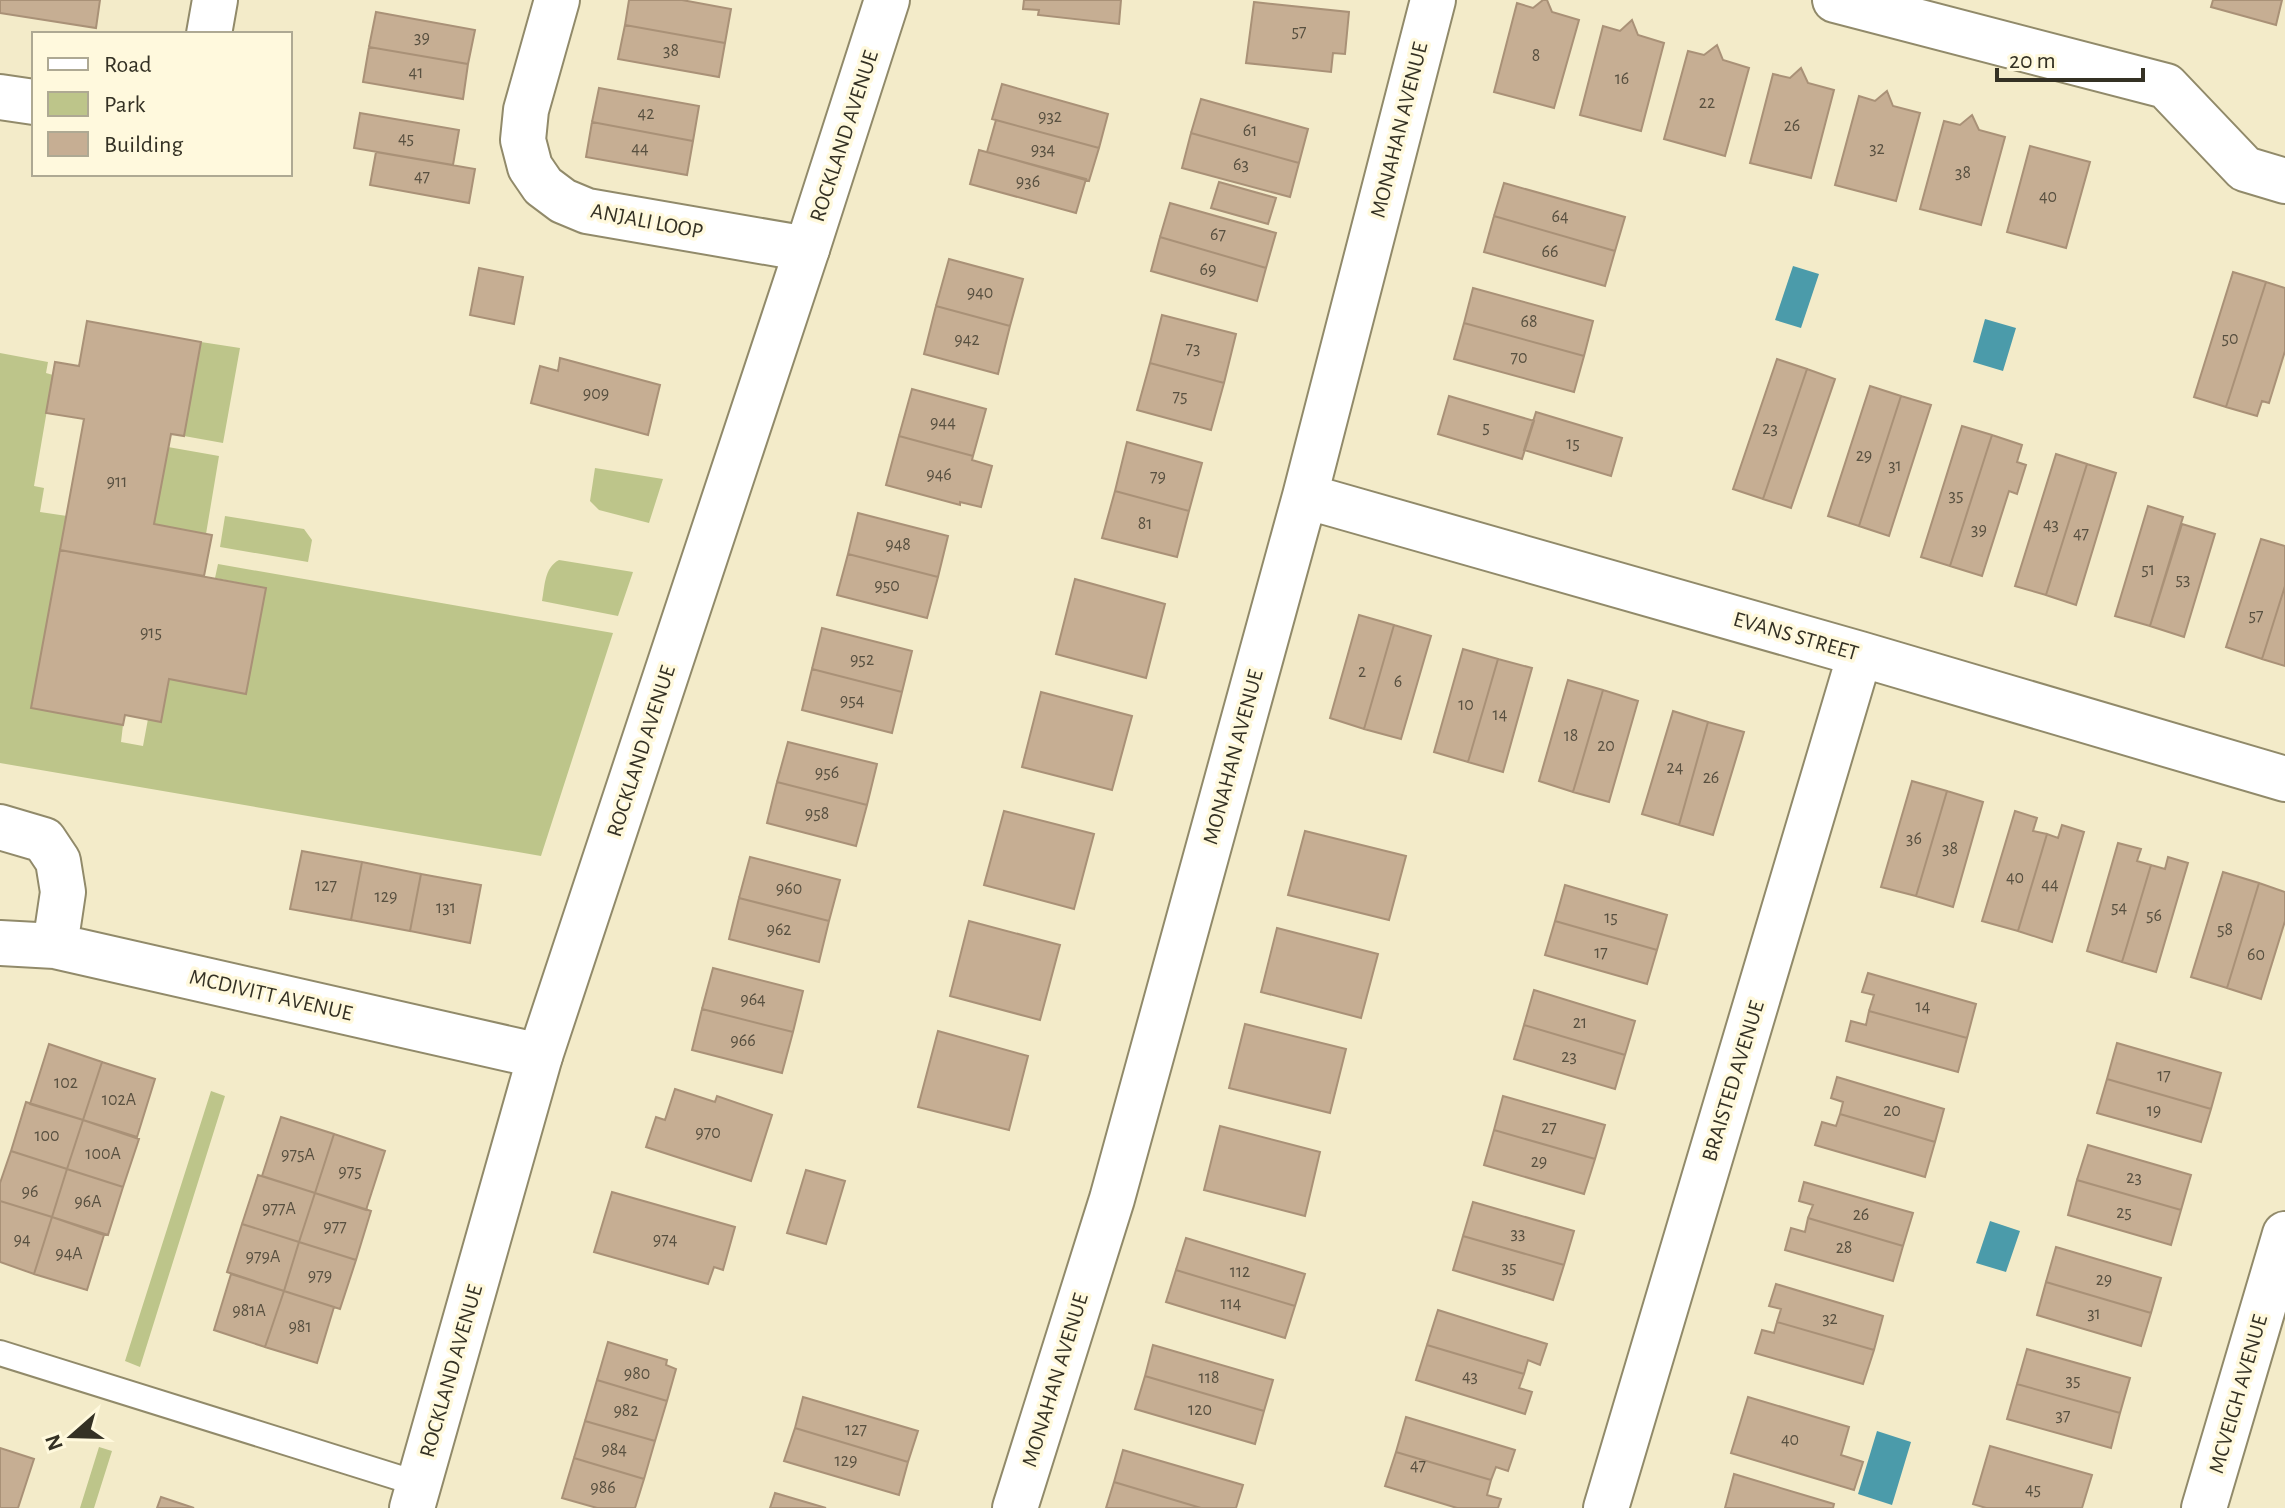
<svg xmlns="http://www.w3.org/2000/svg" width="2285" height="1508" viewBox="0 0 2285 1508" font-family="'Alegreya Sans',sans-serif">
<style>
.green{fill:#bdc58a}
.water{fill:#4b9baa}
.building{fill:#c6ae93;stroke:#a99177;stroke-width:2}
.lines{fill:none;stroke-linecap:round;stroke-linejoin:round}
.service-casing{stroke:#918a6a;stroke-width:28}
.minor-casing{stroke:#918a6a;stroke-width:48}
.tertiary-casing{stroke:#918a6a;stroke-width:48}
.service{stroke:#fff;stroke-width:24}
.minor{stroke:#fff;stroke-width:44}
.tertiary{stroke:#fff;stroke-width:44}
.labels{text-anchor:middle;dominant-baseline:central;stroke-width:7;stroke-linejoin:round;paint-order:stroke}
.number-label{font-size:18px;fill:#585040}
.street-label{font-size:22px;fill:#343124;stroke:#fff9dd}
</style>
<rect width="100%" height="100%" fill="#f3ebc9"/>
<path class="green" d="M201,342l39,6 -17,95 -39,-7z
M0,353l48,9 -2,11 7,2 -19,111 10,2 -4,24 27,4 -36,192 92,17 -2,17 22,4 5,-27 13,2 8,-42 77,14 20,-105 -51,-10 3,-14 395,69 -72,223 -541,-93z
M168,447l51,9 -13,78 -52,-10z
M595,468l68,11 -14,44 -50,-13 -9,-9z
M225,516l79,13 8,11 -4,22 -88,-15z
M559,560l74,12 -15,44 -76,-15c3,-15 2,-33 17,-41z
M211,1091l14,5 -85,271 -15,-6z
M99,1447l13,4 -18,57h-14z"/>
<path class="water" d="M1793,266l26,8 -18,54 -26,-8z
M1985,319l31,9 -13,43 -30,-9z
M1990,1221l30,10 -14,41 -30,-9z
M1877,1431l34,11 -19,63 -34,-11z"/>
<path class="building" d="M0,0h100l-4,28 -96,-15z
M629,0h53l49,9 -6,34 -100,-18z
M1024,0h97l-2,24 -81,-9 1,-5 -16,-1z
M1543,0h4l5,12 27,8 -25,88 -60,-16 23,-89 16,5z
M2213,0h69l-6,25 -65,-18z
M1254,2l95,10 -4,42 -12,-1 -2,19 -85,-9z
M376,12l99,18 -7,34 -99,-17z
M1632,20l6,15 26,8 -23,88 -61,-16 23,-89 17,5z
M625,25l100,18 -6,34 -101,-18z
M1717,45l6,15 26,8 -24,88 -61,-17 24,-88 16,4z
M369,47l99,17 -5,35 -100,-17z
M1801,68l7,15 26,7 -23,88 -61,-15 23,-89 17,4z
M1002,84l106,30 -9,34 -107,-29z
M599,88l100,18 -6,35 -101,-19z
M1887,91l6,15 27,7 -24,88 -61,-16 24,-89 16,5z
M1201,99l107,30 -9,34 -108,-30z
M360,113l99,17 -6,35 -99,-17z
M1972,115l7,15 26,7 -24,88 -61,-16 24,-88 16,4z
M996,120l103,28 -10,33 -102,-29z
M592,122l101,19 -6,34 -101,-18z
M1191,133l108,30 -9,34 -108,-29z
M2030,146l60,16 -24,86 -59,-16z
M979,150l107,29 -10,34 -106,-29z
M376,152l99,17 -6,34 -99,-18z
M1219,182l57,16 -8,26 -57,-16z
M1504,183l121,34 -10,34 -121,-35z
M1170,203l106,30 -10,35 -106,-31z
M1494,216l121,35 -10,35 -121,-34z
M1160,237l106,31 -9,33 -106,-30z
M949,259l74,20 -13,47 -74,-20z
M479,268l44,9 -9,47 -44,-9z
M2233,272l33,10 -40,125 -32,-10z
M2266,282l19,6v63l-16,52 -7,-2 -5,15 -31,-9z
M1473,288l120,33 -9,35 -120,-33z
M936,306l74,20 -12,48 -74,-20z
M1162,315l74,19 -12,49 -74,-20z
M87,321l114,21 -17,94 -13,-2 -17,90 58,11 -8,41 -144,-26 24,-131 -38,-6 9,-51 24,4z
M1464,323l120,33 -10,36 -120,-33z
M560,358l100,27 -12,50 -117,-32 9,-37 18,5z
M1777,359l30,10 -44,130 -30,-10z
M1150,363l74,20 -13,47 -74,-20z
M1807,369l28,10 -44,129 -28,-9z
M1870,386l31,10 -42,130 -31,-10z
M912,389l74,20 -13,47 -74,-20z
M1449,396l85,25 -12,38 -84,-25z
M1901,396l30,9 -42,131 -30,-10z
M1536,412l86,26 -11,38 -87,-26z
M1962,426l30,9 -42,131 -29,-9z
M1992,435l30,10 -5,17 9,3 -9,29 -8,-3 -27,85 -32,-10z
M899,436l74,20 -1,4 20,6 -11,41 -21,-5v3l-74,-20z
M1127,442l75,21 -13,48 -74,-20z
M2056,454l31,10 -41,131 -31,-9z
M2087,464l29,9 -40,132 -30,-10z
M1115,491l74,20 -12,46 -75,-19z
M2148,506l35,11 -33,109 -35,-10z
M858,513l90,23 -10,41 -90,-23z
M2182,524l33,10 -31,103 -34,-11z
M2261,539l24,7v40l-23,73 -36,-12z
M60,550l206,38 -20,106 -77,-15 -8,43 -36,-7 -2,10 -92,-17z
M848,554l90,23 -11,41 -90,-23z
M1075,579l90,25 -19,74 -90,-24z
M2285,586v80l-23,-7z
M1359,615l35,10 -30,104 -34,-11z
M1394,625l37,11 -30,103 -37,-10z
M822,628l90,23 -10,41 -90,-23z
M1463,649l35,10 -30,103 -34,-10z
M1498,659l34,9 -29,104 -35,-10z
M812,669l90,23 -10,41 -90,-23z
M1568,680l35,10 -30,102 -34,-11z
M1603,690l35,11 -29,101 -36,-10z
M1041,692l91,24 -20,74 -90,-23z
M1673,711l35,11 -29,103 -37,-11z
M1708,722l36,10 -31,103 -34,-10z
M788,742l89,22 -10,41 -90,-23z
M1912,781l35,10 -31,105 -35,-9z
M777,782l90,23 -11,41 -89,-23z
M1947,791l36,11 -30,105 -37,-11z
M1004,811l90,23 -20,75 -90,-24z
M2015,811l22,7 -4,13 14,3 -29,97 -36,-10z
M2062,825l22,7 -32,110 -34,-11 29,-97 11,4z
M1305,831l101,25 -17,64 -101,-25z
M2118,843l23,6 -4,12 14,4 -29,97 -35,-11z
M302,851l60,11 -11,58 -61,-11z
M750,857l90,23 -11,41 -90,-23z
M2168,857l20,6 -32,109 -34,-10 29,-97 14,4z
M362,862l59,12 -11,57 -59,-11z
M2223,872l36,11 -32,105 -36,-11z
M421,874l60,11 -11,58 -60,-12z
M2259,883l26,9v29l-24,78 -34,-11z
M1565,885l102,30 -10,35 -102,-29z
M739,898l90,23 -10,41 -90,-23z
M969,921l91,24 -20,75 -90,-24z
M1555,921l102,29 -10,34 -102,-29z
M1277,928l101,26 -17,64 -100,-26z
M713,968l90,23 -10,41 -91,-23z
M1868,973l108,31 -9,34 -98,-27 5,-16 -12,-3z
M1534,990l101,31 -10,34 -101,-30z
M702,1009l91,23 -11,41 -90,-23z
M1869,1011l98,27 -9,34 -112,-31 5,-20 15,4z
M1245,1024l101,25 -16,64 -101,-25z
M1524,1025l101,30 -10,34 -101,-30z
M938,1031l90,25 -19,74 -91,-23z
M2117,1043l104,30 -10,36 -104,-30z
M49,1044l53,18 -19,58 -53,-16z
M102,1062l53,17 -18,58 -54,-17z
M1837,1077l107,32 -9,33 -95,-28 3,-12 -12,-4z
M2107,1079l104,30 -10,33 -104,-29z
M675,1089l40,13 2,-6 55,19 -21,66 -105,-34 10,-30 9,3z
M1503,1096l102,29 -10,34 -101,-29z
M26,1102l57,18 -16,49 -56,-18z
M1840,1114l95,28 -10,35 -110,-32 7,-23 14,4z
M281,1117l53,17 -19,59 -53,-17z
M83,1120l56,19 -16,48 -56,-18z
M1220,1126l100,26 -15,64 -101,-26z
M1494,1130l101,29 -11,35 -100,-29z
M334,1134l51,17 -19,59 -51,-17z
M2088,1145l103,30 -10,35 -104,-30z
M11,1151l56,18 -15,48 -52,-16v-18z
M67,1169l56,18 -15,48 -56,-18z
M806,1170l39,11 -19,63 -39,-11z
M258,1175l57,18 -16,49 -57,-18z
M2077,1180l104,30 -10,35 -103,-30z
M1804,1182l109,31 -10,33 -95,-28 5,-13 -14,-4z
M612,1192l123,35 -12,43 -9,-3 -6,17 -114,-32z
M315,1193l56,18 -15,49 -57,-18z
M0,1201l52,16 -18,57 -34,-12z
M1473,1202l101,29 -10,34 -101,-29z
M52,1217l52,18 -17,55 -53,-16z
M1808,1218l95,28 -10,35 -108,-31 6,-22 14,4z
M242,1224l57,18 -15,49 -57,-19z
M1463,1236l101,29 -11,35 -100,-30z
M1186,1238l119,36 -10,32 -119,-36z
M299,1242l57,18 -16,49 -56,-18z
M2056,1247l105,31 -10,35 -105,-31z
M1176,1270l119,36 -10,32 -119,-36z
M231,1274l53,17 -19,56 -51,-17z
M2046,1282l105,31 -10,33 -104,-31z
M1776,1284l107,32 -9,34 -97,-28 4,-13 -12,-3z
M284,1291l50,16 -17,56 -52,-16z
M1438,1310l109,34 -7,21 -12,-5 -4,14 -97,-29z
M1777,1322l97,28 -11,34 -108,-31 7,-23 12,3z
M608,1342l59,18 -1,5 10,4 -9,32 -70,-21z
M1153,1345l120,35 -9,31 -119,-35z
M1427,1345l97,29 -5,14 13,4 -7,22 -109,-34z
M2027,1349l103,29 -10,35 -103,-29z
M1145,1376l119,35 -9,33 -120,-35z
M597,1380l70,21 -12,40 -70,-20z
M2017,1384l103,29 -9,35 -104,-29z
M803,1397l115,34 -10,31 -113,-34z
M1748,1397l101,30 -8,28 22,7 -9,28 -123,-37z
M1406,1417l109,33 -7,21 -12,-4 -5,13 -95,-28z
M585,1421l70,20 -11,38 -70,-21z
M795,1428l113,34 -9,33 -115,-34z
M1990,1446l102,29 -10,33h-96l-13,-4z
M0,1448l34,11 -16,49h-18z
M1123,1450l120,35 -7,23h-35l-87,-26z
M1396,1452l95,28 -4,15 14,4 -3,9h-41l-72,-22z
M574,1458l70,21 -9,29h-38l-35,-10z
M1734,1474l100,30 -1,4h-108z
M1114,1482l87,26h-95z
M775,1493l51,15h-56z
M161,1497l33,11h-37z"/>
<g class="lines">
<defs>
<path id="service" d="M0,1353l419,131"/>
<path id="minor" d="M557,0l-31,110 -3,30 7,27 13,19 20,15 24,10 220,38
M1835,0l331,86 79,83 40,12
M209,34l6,-34
M0,97l34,5
M1305,496l555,158 425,125
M0,827l44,13 14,21 5,31 -8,54
M0,943l55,3 485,110
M1015,1508l97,-309 193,-703 128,-496
M1606,1508l254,-854
M2204,1508l81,-274"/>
<path id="tertiary" d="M412,1508l128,-452 267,-807 80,-249"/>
</defs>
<use href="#service" class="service-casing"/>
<use href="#minor" class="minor-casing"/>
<use href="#tertiary" class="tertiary-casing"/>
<use href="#service" class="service"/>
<use href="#minor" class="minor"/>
<use href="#tertiary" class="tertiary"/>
</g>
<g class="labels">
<g class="number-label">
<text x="1299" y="32">57</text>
<text x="422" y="38">39</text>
<text x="671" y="51">38</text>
<text x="1536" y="56">8</text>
<text x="416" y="73">41</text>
<text x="1622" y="79">16</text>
<text x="1707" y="103">22</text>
<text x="646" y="114">42</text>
<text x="1050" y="117">932</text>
<text x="1792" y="126">26</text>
<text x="1250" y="131">61</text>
<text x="406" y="139">45</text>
<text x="640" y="149">44</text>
<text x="1877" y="149">32</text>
<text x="1043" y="150">934</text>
<text x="1241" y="165">63</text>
<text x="1963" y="173">38</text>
<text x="422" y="177">47</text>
<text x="1028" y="182">936</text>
<text x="2048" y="197">40</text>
<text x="1560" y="217">64</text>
<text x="1218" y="235">67</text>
<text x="1550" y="252">66</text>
<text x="1208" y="270">69</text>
<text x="980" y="293">940</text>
<text x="1529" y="322">68</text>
<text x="2230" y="339">50</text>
<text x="967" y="340">942</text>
<text x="1193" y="349">73</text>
<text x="1519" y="358">70</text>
<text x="596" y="394">909</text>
<text x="1180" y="397">75</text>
<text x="943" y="423">944</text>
<text x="1486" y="428">5</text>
<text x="1770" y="429">23</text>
<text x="1573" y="444">15</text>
<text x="1864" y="456">29</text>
<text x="1895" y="466">31</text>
<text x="939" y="475">946</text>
<text x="1158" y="477">79</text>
<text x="117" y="482">911</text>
<text x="1956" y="496">35</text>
<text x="1145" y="524">81</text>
<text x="2051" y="525">43</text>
<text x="1979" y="530">39</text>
<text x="2081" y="534">47</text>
<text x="898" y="545">948</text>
<text x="2148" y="570">51</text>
<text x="2183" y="580">53</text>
<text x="887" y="586">950</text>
<text x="2256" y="616">57</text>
<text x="151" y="633">915</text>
<text x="862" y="660">952</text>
<text x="1362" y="672">2</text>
<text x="1398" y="682">6</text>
<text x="852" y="701">954</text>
<text x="1466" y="705">10</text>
<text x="1500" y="715">14</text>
<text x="1571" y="736">18</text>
<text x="1606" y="746">20</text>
<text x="1675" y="768">24</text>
<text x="827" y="773">956</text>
<text x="1711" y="778">26</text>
<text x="817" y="814">958</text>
<text x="1914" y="839">36</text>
<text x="1950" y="849">38</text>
<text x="2015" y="878">40</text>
<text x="2050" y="885">44</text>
<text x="326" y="886">127</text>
<text x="789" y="889">960</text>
<text x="386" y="897">129</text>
<text x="446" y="908">131</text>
<text x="2119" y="908">54</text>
<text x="2154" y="916">56</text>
<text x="1611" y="918">15</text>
<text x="779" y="930">962</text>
<text x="2225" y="930">58</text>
<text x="1601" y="953">17</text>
<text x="2256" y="955">60</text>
<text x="753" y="1000">964</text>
<text x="1923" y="1007">14</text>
<text x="1580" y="1023">21</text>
<text x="743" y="1041">966</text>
<text x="1569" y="1057">23</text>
<text x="2164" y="1076">17</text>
<text x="66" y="1083">102</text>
<text x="119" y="1100">102A</text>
<text x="1892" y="1111">20</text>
<text x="2154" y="1111">19</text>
<text x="1549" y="1128">27</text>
<text x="708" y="1133">970</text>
<text x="47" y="1136">100</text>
<text x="103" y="1154">100A</text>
<text x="298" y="1155">975A</text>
<text x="1539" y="1162">29</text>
<text x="350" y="1172">975</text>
<text x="2134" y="1178">23</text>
<text x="30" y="1192">96</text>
<text x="88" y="1202">96A</text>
<text x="279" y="1209">977A</text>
<text x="2124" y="1213">25</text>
<text x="1861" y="1215">26</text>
<text x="335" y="1227">977</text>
<text x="1518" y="1234">33</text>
<text x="22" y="1240">94</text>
<text x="665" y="1240">974</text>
<text x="1844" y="1248">28</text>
<text x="69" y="1254">94A</text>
<text x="263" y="1257">979A</text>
<text x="1509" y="1268">35</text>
<text x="1240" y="1272">112</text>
<text x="320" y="1276">979</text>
<text x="2104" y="1280">29</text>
<text x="1231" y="1304">114</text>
<text x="249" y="1311">981A</text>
<text x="2094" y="1314">31</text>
<text x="1830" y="1319">32</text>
<text x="300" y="1327">981</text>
<text x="637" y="1374">980</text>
<text x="1470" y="1377">43</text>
<text x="1209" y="1378">118</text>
<text x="2073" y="1381">35</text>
<text x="1200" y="1410">120</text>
<text x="626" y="1411">982</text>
<text x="2063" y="1416">37</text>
<text x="856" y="1430">127</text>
<text x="1790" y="1440">40</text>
<text x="614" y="1450">984</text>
<text x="846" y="1461">129</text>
<text x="1418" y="1466">47</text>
<text x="603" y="1488">986</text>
<text x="2033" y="1490">45</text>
</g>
<g class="street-label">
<text transform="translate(1399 130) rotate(-76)">MONAHAN AVENUE</text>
<text transform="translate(844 136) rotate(-72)">ROCKLAND AVENUE</text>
<text transform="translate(647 221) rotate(11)">ANJALI LOOP</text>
<text transform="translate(1796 636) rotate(16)">EVANS STREET</text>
<text transform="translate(641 751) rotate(-72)">ROCKLAND AVENUE</text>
<text transform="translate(1233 757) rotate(-75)">MONAHAN AVENUE</text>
<text transform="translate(271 995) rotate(13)">MCDIVITT AVENUE</text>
<text transform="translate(1733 1081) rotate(-73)">BRAISTED AVENUE</text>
<text transform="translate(451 1371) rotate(-74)">ROCKLAND AVENUE</text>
<text transform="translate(1055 1380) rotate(-73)">MONAHAN AVENUE</text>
<text transform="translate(2238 1394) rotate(-74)">MCVEIGH AVENUE</text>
</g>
</g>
<rect x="32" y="32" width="260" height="144" fill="#fff9dd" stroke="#aea993" stroke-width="2"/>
<rect x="48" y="58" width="40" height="12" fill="#ffffff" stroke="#aea993" stroke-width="2"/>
<text x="104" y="72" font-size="24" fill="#343124">Road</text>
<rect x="48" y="92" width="40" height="24" fill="#bdc58a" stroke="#aea993" stroke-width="2"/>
<text x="104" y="112" font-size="24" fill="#343124">Park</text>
<rect x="48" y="132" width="40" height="24" fill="#c6ae93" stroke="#aea993" stroke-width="2"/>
<text x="104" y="152" font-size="24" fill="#343124">Building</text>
<g transform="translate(72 1436) rotate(250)" stroke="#fff9dd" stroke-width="6" paint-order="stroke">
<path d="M0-6L14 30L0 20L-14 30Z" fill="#343124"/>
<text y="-12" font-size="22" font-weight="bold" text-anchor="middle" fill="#343124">N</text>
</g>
<path d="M1997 68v12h146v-12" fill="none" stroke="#343124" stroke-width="4"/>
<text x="2009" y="68" font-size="24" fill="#343124" stroke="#fff9dd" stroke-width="6" paint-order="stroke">20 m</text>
</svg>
